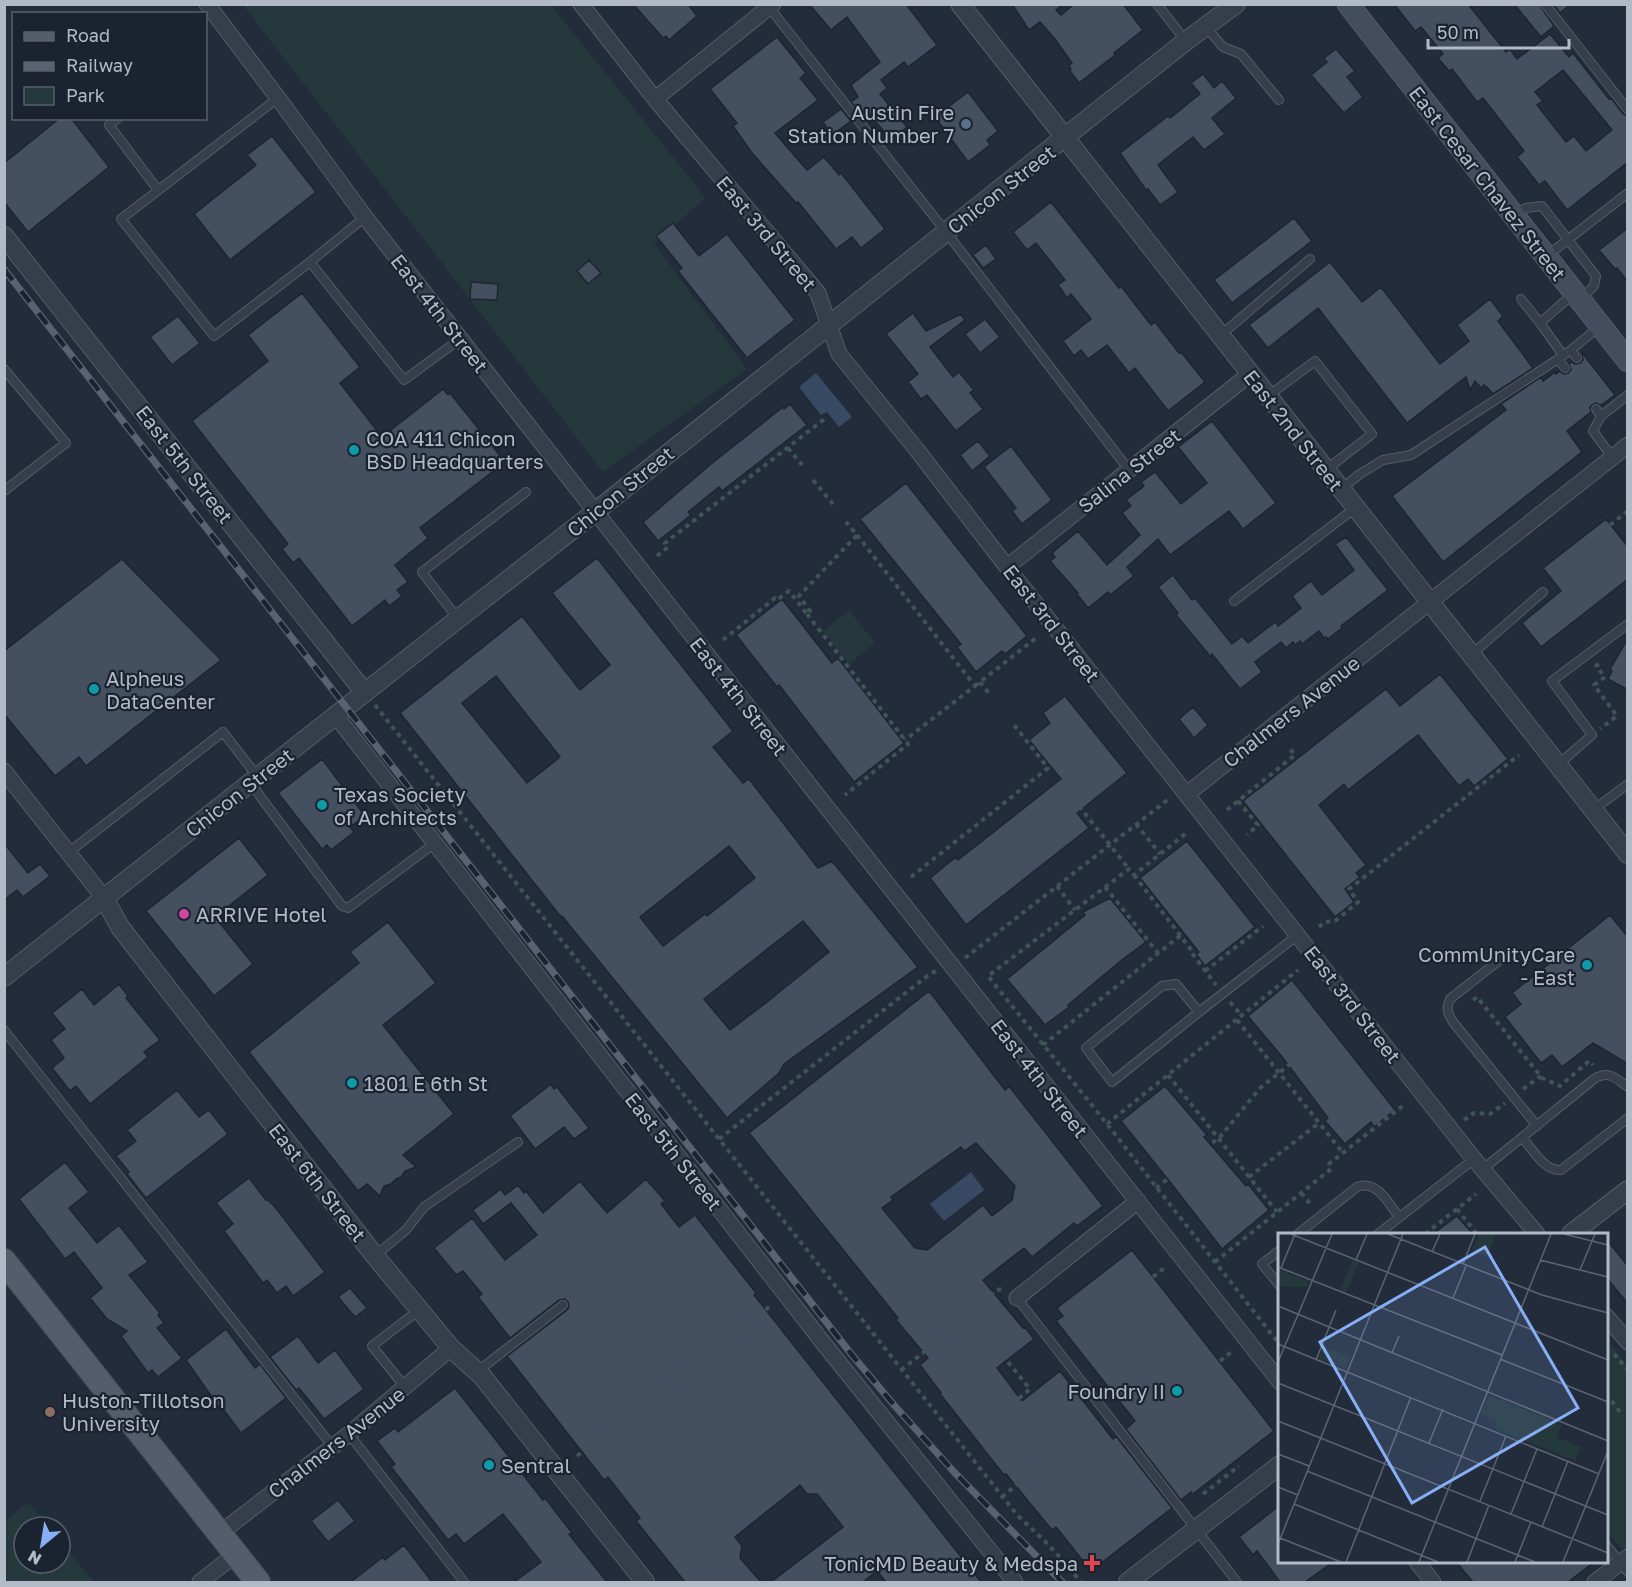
<svg xmlns="http://www.w3.org/2000/svg" width="1632" height="1587" viewBox="0 0 1632 1587" font-family="'Golos Text',sans-serif">
<style>
.green{fill:#25383c}
.water{fill:#384964}
.building{fill:#444f60;stroke:#1e2532;stroke-width:1.5;fill-rule:evenodd}
.lines{fill:none;stroke-linecap:round;stroke-linejoin:round}
.service-casing{stroke:#555c69;stroke-width:10}
.minor-casing{stroke:#555c69;stroke-width:17}
.tertiary-casing{stroke:#555c69;stroke-width:20}
.secondary-casing{stroke:#555c69;stroke-width:23}
.primary-casing{stroke:#404754;stroke-width:26}
.path{stroke:#3f5456;stroke-width:4;stroke-dasharray:4.5 4.5;stroke-linecap:butt}
.service{stroke:#363e4b;stroke-width:8}
.minor{stroke:#363e4b;stroke-width:15}
.tertiary{stroke:#363e4b;stroke-width:18}
.secondary{stroke:#444d5e;stroke-width:21}
.primary{stroke:#545d6b;stroke-width:24}
.rail-casing{stroke:#586272;stroke-width:7}
.rail{stroke:#1c2330;stroke-width:4.5;stroke-dasharray:14;stroke-linecap:butt}
.service-dot{fill:#5c6f8a;stroke:#1c2330;stroke-width:2}
.culture-dot{fill:#0f9aa8;stroke:#1c2330;stroke-width:2}
.hotel-dot{fill:#d1479c;stroke:#1c2330;stroke-width:2}
.education-dot{fill:#8d6e63;stroke:#1c2330;stroke-width:2}
.health-dot{fill:#e0444e;stroke:#1c2330;stroke-width:2}
.labels{text-anchor:middle;dominant-baseline:central;stroke-width:4.5;stroke-linejoin:round;paint-order:stroke}
.poi-label{font-size:20px;fill:#b2b9c7;stroke:#1c2330;text-anchor:start}
.street-label{font-size:20px;fill:#b2b9c7;stroke:#1c2330}
.inset-road{fill:none;stroke:#5c6473;stroke-width:1.5}
.view{fill:#87aff6;fill-opacity:0.15;stroke:#87aff6;stroke-width:3}
.inset-edge{fill:none;stroke:#b2b9c7;stroke-width:3}
</style>
<rect width="100%" height="100%" fill="#232c3b"/>
<path class="green" d="M243,5h308l155,193 -52,45 93,126 -144,103z
M849,610l26,33 -26,21 -26,-33z
M1606,1339l21,26 1,183 -3,1 -4,-1 -14,-17z
M28,1502l21,25h-25v36h36v-22l34,41h-89v-61z"/>
<path class="water" d="M816,373l36,44 -13,10 -12,-15 -6,3 -22,-28z
M971,1172l13,18 -40,31 -14,-17z"/>
<path class="building" d="M633,4h55l9,12 -28,24 -3,-4 -3,2z
M809,4h97l31,41 -29,22 -4,-5 -23,18 6,8 -7,6 27,33 -16,13 -25,-30 -5,4 -10,-12 7,-5 -7,-12 29,-23 -33,-45 -16,13z
M1012,4h51l-7,6 5,5 13,-11h49l20,26 -29,23 1,2 -36,28 -9,-12 1,-2 -2,-4 3,-2 -17,-24 -15,-17 -11,8z
M1394,4h74l38,48 4,-3 7,10 33,-25 19,23 4,-4 36,46 2,-1 12,16 5,2v46l-61,48 -22,-29 -6,4 -22,-28 7,-6 -41,-53 -6,4 -25,-33 -3,2 -11,-13 5,-4 -22,-27 -6,4zM1563,70l49,60 -26,21 -12,-15 -8,6 -29,-37 6,-4 -8,-9z
M1514,4h25l15,22 -13,11z
M1553,4h18l-11,9z
M777,37l29,36 -6,5 18,22 -43,33 32,37 17,-13 15,18 2,-2 44,56 -24,19 -9,-11 -16,12 -38,-47 -2,1 -44,-50 -19,-27 4,-3 -27,-34z
M1336,49l19,22 -8,6 16,20 -19,16 -33,-38 16,-13 -3,-4z
M1203,74l11,14 8,-7 14,17 -24,20 13,16 -21,16 -11,-13 -35,28 20,27 -18,13 -12,-16 -2,1 -26,-37 48,-37 2,2 30,-24 -9,-11z
M968,92l30,39 -11,9 3,5 -22,17 -33,-45z
M841,109l10,12 -19,14 -9,-13z
M60,118h11l38,49 -81,65 -24,-30v-39z
M272,136l44,56 -86,68 -36,-46 62,-49 -9,-10z
M1051,202l68,86 2,-2 30,39 4,-3 24,31 2,-1 24,30 -37,29 -33,-43 -6,5 -22,-28 -19,14 -7,-9 -7,6 -11,-15 28,-22 -20,-25 -4,4 -9,-13 7,-5 -29,-37 -9,7 -14,-18z
M1294,218l18,23 -80,62 -18,-23z
M673,223l26,33 28,-22 68,86 -48,38 -69,-87 4,-3 -26,-32z
M1628,228v54l-11,-14 -2,1 -16,-19z
M986,245l10,14 -13,9 -10,-13z
M589,260l12,13 -13,11 -11,-13z
M1330,262l32,40 19,-15 59,77 29,-23 -12,-16 33,-26 13,17 -5,5 35,47 -40,26 -6,-7 -1,1 -2,-3 -3,3 -6,-7 -5,9 -4,-13 -59,46 -89,-115 -50,40 -19,-23z
M471,282l27,2 -1,16 -27,-1z
M302,293l58,74 -20,16 42,54 61,-48 5,6 2,-2 55,69 -85,66 8,10 -33,27 13,17 -11,8 5,6 -13,10 -4,-6 -33,26 -53,-68 -6,5 -11,-14 6,-5 -96,-123 76,-60 -20,-26z
M913,313l13,18 35,-17 4,6 -35,27 23,30 6,-5 15,18 -4,3 13,16 -27,22 -29,-36 -6,4 -13,-17 10,-8 -32,-40z
M178,316l22,27 -28,22 -22,-28z
M985,319l15,18 -20,16 -15,-19z
M1583,354l32,41 -14,10 -5,-2 -4,2 -2,2 1,5 -24,19 15,21 -139,110 -51,-66 114,-86 -5,-6 40,-27 2,4 12,-9 1,2 4,-3 3,3 5,-1 3,-3 -2,-6 3,-2 3,2 5,-1 3,-3 -1,-5z
M790,404l17,21 -85,66 -3,-4 -31,25 3,3 -33,26 -15,-19 68,-58 72,-57 1,2z
M1212,421l64,82 -33,26 -14,-18 -59,44 -12,-16 -31,28 7,9 -24,19 -2,-3 -20,16 -11,-14 1,-1 -28,-32 5,-4 -3,-4 26,-22 29,34 33,-30 -18,-22 9,-7 -5,-6 18,-14 -3,-4 14,-10 26,32 26,-21 -29,-36z
M978,441l12,15 -18,15 -12,-16z
M1011,446l41,54 -30,24 -10,-13 4,-3 -32,-41z
M906,483l121,153 -22,18 -3,-3 -26,21 -19,-25 4,-3 -101,-125z
M1606,519l22,28v32l-87,68 -19,-24 39,-32 -18,-23z
M1346,537l42,53 -47,36 1,2 -14,11 -2,-2 -2,1 -5,-7 -17,13 -2,-3 -5,4 -2,-3 -7,6 -5,-6 -26,20 7,10 -22,17 -28,-35 -2,2 -34,-41 2,-2 -20,-26 15,-12 19,25 3,-2 37,46 10,-8 6,7 22,-17 6,-4 2,4 23,-18 -9,-12 15,-12 4,-3 11,14 32,-25 -19,-26z
M597,558l136,173 -20,16 30,36 6,-4 69,89 14,-7 86,106 -134,97 -5,9 -52,45 -165,-202 -1,1 -161,-204 122,-97 58,74 30,-25 -58,-72zM496,676l64,81 -33,26 -65,-80zM729,846l26,32 -48,38 -2,-2 -42,32 -23,-29zM803,921l26,31 -62,50 -37,28 -26,-31z
M122,559l99,101 -135,106 -7,-9 -24,19 -51,-62v-63z
M782,599l50,64 6,-5 66,85 -50,39 -75,-97 -2,2 -41,-52z
M1628,638v52l-20,-11 4,-8 -2,-2z
M1440,674l68,85 -34,27 -6,-7 -9,7 -41,-51 -70,55 -4,-6 -25,21 47,60 -10,8 4,4 -15,12 9,13 -19,15 -92,-116 143,-112 14,17z
M1065,696l62,77 -50,40 12,15 -123,97 -36,-47 26,-21 2,3 103,-81 -32,-39 21,-17 -7,-10z
M1193,707l15,18 -14,13 -15,-19z
M322,759l43,57 -15,11 4,5 -23,18 -4,-5 -5,4 -44,-56z
M239,838l29,37 -53,42 38,47 -39,32 -68,-85z
M1187,841l68,86 -50,39 -9,-12 3,-2 -59,-74z
M4,843l24,30 12,-9 10,12 -27,21 -6,-7 -13,10z
M1110,898l36,44 -23,17 -55,46 1,2 -24,18 -38,-46 78,-64 -2,-3z
M1610,915l18,22v127l-35,-21 -31,24 -10,-12 -11,8 -36,-46 16,-13 -9,-11z
M388,922l48,61 -53,42 71,89 -51,41 13,12 -11,4 -4,6 -5,2 -5,5 -7,2 -4,10 -13,-12 -9,7 -109,-139 110,-89 -9,-11z
M1292,980l103,130 -21,17 -3,-5 -26,22 -20,-23 3,-3 -45,-60 -35,-42z
M119,984l9,12 -2,2 34,42 -16,12 4,5 -58,47 -14,-18 -6,5 -18,-23 12,-10 -13,-18 14,-11 -13,-16 30,-24 12,16z
M929,991l76,99 4,-4 94,120 -26,20 -3,-3 -42,34 -8,-9 -41,32 40,48 2,-1 9,12 -37,29 25,33 38,-30 53,68 3,-3 56,72 -81,63 -35,-44 -4,3 -46,-56 -2,1 -64,-81 1,-1 -21,-28 8,-7 -32,-38 2,-2 -149,-185zM976,1143l39,43 -3,14 -20,16 -9,-11 -56,45 -12,-2 -33,-40 11,-8 -2,-3 70,-50 3,4z
M551,1084l3,5 3,-2 32,41 -15,11 -10,-12 -29,22 -25,-33z
M1165,1086l42,49 -3,2 42,49 2,-2 21,26 -47,39 -52,-67 -49,-61z
M177,1090l22,27 10,-7 19,24 -82,64 -19,-24 2,-2 -13,-16 20,-15 -9,-11z
M65,1162l24,30 -20,16 28,35 22,-18 29,37 -19,13 31,38 -2,2 6,8 -7,5 25,30 -24,19 -6,-7 -4,3 -27,-37 6,-5 -20,-12 -17,-21 12,-10 -28,-36 -9,7 -46,-60z
M249,1178l17,22 1,-1 8,8 50,65 -32,24 -7,-10 -9,7 -10,-13 -4,3 -39,-52 9,-7 -17,-21z
M646,1179l19,22 -4,3 18,23 16,-12 61,78 -2,2 227,287h-95l-9,-11 -14,11h-92l72,-55 -26,-33h-10l-7,-9 -65,52 7,9 -2,12 21,24h-76l-49,-61 4,-3 -32,-41 -4,3 -97,-124 60,-46 2,-3 -1,-5 -3,-3 -6,1 -49,38 -32,-41 4,-3 -19,-23 -7,4 -22,-27 38,-30 33,42 32,-25 -26,-32 -28,21 -10,-14 28,-21 4,6 13,-10 6,8 2,-2 17,22 37,-32 27,32z
M1457,1216l16,18h-40z
M1606,1239l22,27v38l-22,-27z
M1132,1250l142,181 -81,63 -2,-2 -10,8 -55,-71 9,-8 -79,-100 7,-5 -6,-8z
M350,1288l17,20 -12,9 -17,-20z
M226,1329l29,39 5,-4 26,34 -45,35 -18,-24 -2,1 -35,-50z
M298,1336l20,27 17,-13 29,39 -40,30 -25,-31 -3,2 -26,-33z
M455,1388l88,112 2,-2 27,35 -3,1 38,48h-93l27,-20 -38,-48 -39,30 -8,-10 -8,6 -57,-73 4,-3 -18,-23 18,-13 3,4z
M338,1500l17,21 -27,21 -17,-21z
M1280,1505v57h53l-28,20h-25l-23,-31 -4,4 -14,-18z
M404,1545l28,37h-81l32,-25 2,3z
M1456,1562h138l-26,20h-95z"/>
<g class="lines">
<defs>
<path id="service" d="M1157,4l28,36
M1545,4l83,106
M769,7l177,225 183,238
M1206,27l17,20 18,7 38,46
M278,98l-157,121 93,117 96,-74
M118,118l-9,7 49,65
M1514,214l12,-6 16,-2 54,70 -2,10 -13,13
M365,217l-55,45 94,118 56,-41
M1548,255l80,-62
M1521,299l19,24
M1221,335l89,-76
M1571,350l29,-24
M1563,355l-23,-32 34,-30
M1565,368l-7,-9 13,-9 6,8
M4,369l62,74 -62,48
M1268,396l47,-35 57,73 -45,35
M1596,409l5,7
M1612,457l-19,-26 8,-15 27,-21
M1341,489l19,-15 23,-14 28,-5 147,-96
M1234,601l121,-93
M458,619l-36,-47 104,-80
M1472,654l71,-62
M1559,764l33,-29 -40,-54 76,-57
M251,784l91,122 6,2 87,-65
M1593,810l35,-26
M69,852l154,-120 34,44
M1506,955l-56,44c-4,9 -3,14 3,23l84,104
M1199,1012l-23,-28 -14,2 -76,62 26,34 87,-70 99,-77
M4,1030l328,416
M1522,1137c10,12 22,34 39,33l67,-52
M1483,1169l111,-90c15,-9 21,-1 34,8
M1298,1234l59,-47c20,-8 32,17 42,30
M1378,1234l96,-75
M1280,1250l-18,14 18,22
M376,1255l30,-25 18,-23 94,-65
M1017,1298l220,284
M478,1371l85,-66
M405,1387l-33,-41 47,-36
M349,1434l115,148
M1606,1545l22,27"/>
<path id="minor" d="M207,4l71,94 87,119 445,569 470,596
M581,4l74,95 163,194 21,61 78,96 90,117 467,592 63,75
M655,99l118,-95
M1007,567l243,-193
M336,716l488,628 191,238
M4,771l100,127
M1187,794l441,-349
M1017,1298l121,-97
M1606,1316l22,26
M220,1533l129,-99 102,-86
M1417,1562l16,20
M200,1582l36,-28
M1595,1582l33,-25"/>
<path id="tertiary" d="M960,4l668,850
M4,236l361,457
M104,898l16,29 255,329 76,92 31,28 163,206
M4,977l454,-358 137,-107 470,-375 121,-96 50,-37
M1571,1234l57,-44
M1128,1582l152,-117"/>
<path id="secondary" d="M1348,4l280,357"/>
<path id="primary" d="M4,1261l254,321"/>
</defs>
<use href="#service" class="service-casing"/>
<use href="#minor" class="minor-casing"/>
<use href="#tertiary" class="tertiary-casing"/>
<use href="#secondary" class="secondary-casing"/>
<use href="#primary" class="primary-casing"/>
<path class="path" d="M788,448l14,17
M813,480l20,24
M1610,525l18,-14
M857,535l118,151 -70,54
M657,556l11,-9 -3,-4 162,-126
M807,614l101,130 -63,51
M723,640l52,-42 2,2 12,-9 18,23 3,-3 -11,-15 58,-61 -11,-13
M1599,664l-3,2 9,11 -11,8 23,31 -17,13
M980,682l11,14
M975,686l61,-48
M375,705l642,810 32,30 32,37
M1238,801l20,24 -11,10
M1079,806l50,63
M1227,810l68,-55 -6,-7
M1136,824l24,30
M1185,834l-51,41 -5,-6 -141,107 119,148 173,221
M1134,875l58,76 -1,1 25,33
M911,877l137,-109 -34,-43
M1057,886l18,24
M1105,887l53,66
M1319,927l5,-5 11,-1 23,-19 -9,-13 170,-134
M965,958l205,-160
M1205,971l58,-45
M1473,1000l4,-3 65,81 18,8 29,-25 4,4
M1230,1002l12,14
M1237,1020l106,133
M1043,1045l138,-110
M1168,1075l109,137
M1523,1089l18,-13
M1464,1120l10,-7 16,1 15,-11
M1107,1124l191,-154
M719,1139l212,-166 6,-2
M1198,1154l22,-17 40,-49 39,-31
M1249,1177l70,-54
M1156,1188l18,-14
M1301,1193l11,13
M1457,1209l20,25
M1425,1234l51,-40
M1215,1262l116,-93 -2,-4 1,-2 75,-59
M1153,1277l11,-9
M991,1341l39,48 -12,10 48,60 -13,10 -1,-1 -2,1 -6,-7 -42,35
M1614,1354l14,16
M1220,1361l11,-9
M901,1370l85,-66 8,-13 10,-3
M1606,1394l15,19
M631,1415l138,-108
M577,1456l46,-35
M1203,1494l36,-28"/>
<use href="#service" class="service"/>
<use href="#minor" class="minor"/>
<use href="#tertiary" class="tertiary"/>
<use href="#secondary" class="secondary"/>
<use href="#primary" class="primary"/>
<defs>
<path id="rail" d="M4,269l848,1086 42,50 60,67 108,110"/>
</defs>
<use href="#rail" class="rail-casing"/>
<use href="#rail" class="rail"/>
</g>
<circle class="service-dot" cx="966" cy="124" r="6"/>
<g class="culture-dot">
<circle cx="354" cy="450" r="6"/>
<circle cx="94" cy="689" r="6"/>
<circle cx="322" cy="805" r="6"/>
<circle cx="1587" cy="965" r="6"/>
<circle cx="352" cy="1083" r="6"/>
<circle cx="1177" cy="1391" r="6"/>
<circle cx="489" cy="1465" r="6"/>
</g>
<circle class="hotel-dot" cx="184" cy="914" r="6"/>
<circle class="education-dot" cx="50" cy="1412" r="6"/>
<path class="health-dot" d="M1089 1554h6v6h6v6h-6v6h-6v-6h-6v-6h6z"/>
<g class="labels">
<g class="poi-label">
<text x="954" y="112" text-anchor="end">Austin Fire<tspan x="954" dy="23">Station Number 7</tspan></text>
<text x="366" y="438">COA 411 Chicon<tspan x="366" dy="23">BSD Headquarters</tspan></text>
<text x="106" y="678">Alpheus<tspan x="106" dy="23">DataCenter</tspan></text>
<text x="334" y="794">Texas Society<tspan x="334" dy="23">of Architects</tspan></text>
<text x="196" y="914">ARRIVE Hotel</text>
<text x="1575" y="954" text-anchor="end">CommUnityCare<tspan x="1575" dy="23">- East</tspan></text>
<text x="364" y="1083">1801 E 6th St</text>
<text x="1165" y="1391" text-anchor="end">Foundry II</text>
<text x="62" y="1400">Huston-Tillotson<tspan x="62" dy="23">University</tspan></text>
<text x="501" y="1465">Sentral</text>
<text x="1078" y="1563" text-anchor="end">TonicMD Beauty &amp; Medspa</text>
</g>
<g class="street-label">
<text transform="translate(1488 183) rotate(52)">East Cesar Chavez Street</text>
<text transform="translate(1001 189) rotate(-38)">Chicon Street</text>
<text transform="translate(767 233) rotate(50)">East 3rd Street</text>
<text transform="translate(440 313) rotate(52)">East 4th Street</text>
<text transform="translate(1294 430) rotate(52)">East 2nd Street</text>
<text transform="translate(185 464) rotate(52)">East 5th Street</text>
<text transform="translate(1129 470) rotate(-38)">Salina Street</text>
<text transform="translate(620 491) rotate(-39)">Chicon Street</text>
<text transform="translate(1052 623) rotate(52)">East 3rd Street</text>
<text transform="translate(739 696) rotate(52)">East 4th Street</text>
<text transform="translate(1291 711) rotate(-38)">Chalmers Avenue</text>
<text transform="translate(239 792) rotate(-38)">Chicon Street</text>
<text transform="translate(1353 1004) rotate(52)">East 3rd Street</text>
<text transform="translate(1040 1078) rotate(52)">East 4th Street</text>
<text transform="translate(674 1151) rotate(52)">East 5th Street</text>
<text transform="translate(318 1182) rotate(52)">East 6th Street</text>
<text transform="translate(336 1442) rotate(-38)">Chalmers Avenue</text>
</g>
</g>
<g transform="translate(1278 1233)">
<rect width="330" height="330" fill="#232c3b"/>
<path d="M201,1h17l-9,23 -15,-5zM75,26l6,4 -13,30 -6,-2zM2,37l28,11v6l-30,-1zM45,113l27,11 -4,12 -28,-10zM211,162l73,30 -5,12 24,10 -5,14 -81,-32 2,-8 -16,-7z" fill="#25383c"/>
<path class="inset-road" d="M13,1l317,126M110,1l154,61 66,18M286,1l44,11M154,19l8,-18M78,27l11,-26M262,27l68,17M185,31l12,-30M0,34l224,88M3,35l14,-34M302,37l15,-36M175,65l13,-32M0,73l330,135M0,111l321,130M114,120l7,-17M222,126l108,43M38,127l20,-50M0,129l54,-128M0,150l330,132M0,188l330,132M151,210l14,-34M0,221l31,12M29,238l228,91M0,254l20,8M202,268l26,-65M16,271l144,58M233,281l26,-65M264,294l26,-66M2,305l61,24M0,311l125,-310M68,329l65,-165M141,329l132,-328M189,329l22,-57M237,329l16,-40M285,329l45,-111"/>
<path class="view" d="M207,14l93,161 -166,95 -92,-161z"/>
<rect width="330" height="330" class="inset-edge"/>
</g>
<rect width="1632" height="1587" fill="none" stroke="#b2b9c7" stroke-width="12"/>
<rect x="12" y="12" width="195" height="108" fill="#1c2330" stroke="#585f6c" stroke-width="1.5"/>
<rect x="24" y="32" width="30" height="9" fill="#545d6b" stroke="#585f6c" stroke-width="1.5"/>
<text x="66" y="42" font-size="18" fill="#b2b9c7">Road</text>
<rect x="24" y="62" width="30" height="9" fill="#586272" stroke="#585f6c" stroke-width="1.5"/>
<text x="66" y="72" font-size="18" fill="#b2b9c7">Railway</text>
<rect x="24" y="87" width="30" height="18" fill="#25383c" stroke="#585f6c" stroke-width="1.5"/>
<text x="66" y="102" font-size="18" fill="#b2b9c7">Park</text>
<g transform="translate(42 1545) rotate(210)"><circle r="28" fill="#1c2330" stroke="#585f6c" stroke-width="1.5"/>
<path d="M0-4.5L10 22L0 15L-10 22Z" fill="#87aff6"/>
<text y="-9" font-size="16" font-weight="bold" text-anchor="middle" fill="#b2b9c7">N</text>
</g>
<path d="M1428 39v9h141v-9" fill="none" stroke="#b2b9c7" stroke-width="3"/>
<text x="1437" y="39" font-size="18" fill="#b2b9c7" stroke="#1c2330" stroke-width="4.5" paint-order="stroke">50 m</text>
</svg>
